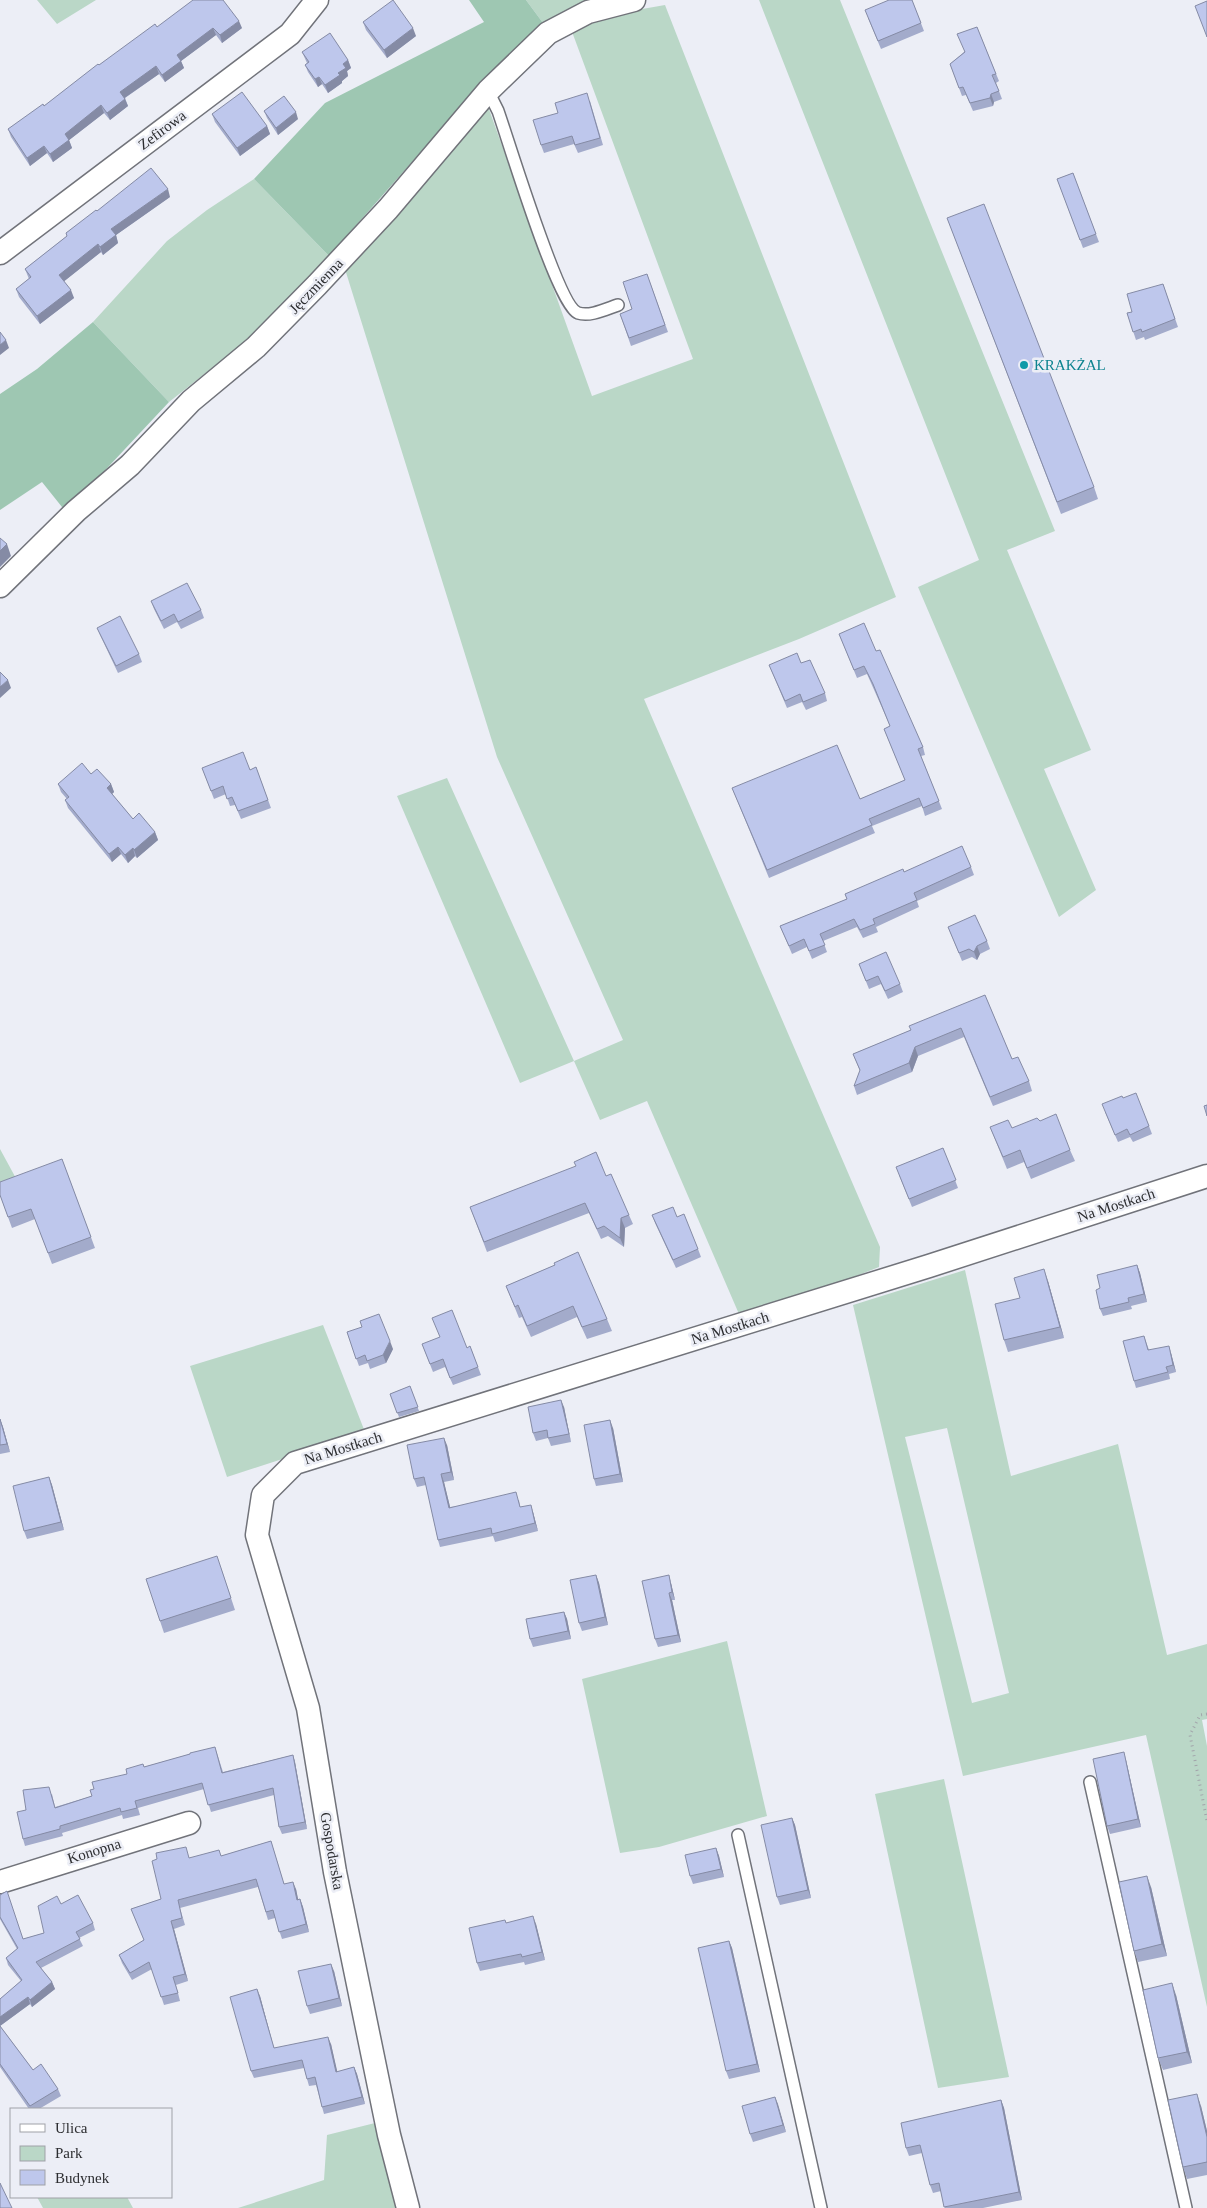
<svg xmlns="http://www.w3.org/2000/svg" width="1207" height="2208" viewBox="0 0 1207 2208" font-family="Georgia,serif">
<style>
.green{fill:#bad7c7;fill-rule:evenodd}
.forest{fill:#9ec7b2}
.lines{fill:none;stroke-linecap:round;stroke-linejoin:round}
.service-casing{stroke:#71737a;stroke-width:14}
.minor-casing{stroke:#71737a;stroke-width:25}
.path{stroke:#a2a4aa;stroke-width:3;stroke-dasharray:1 4;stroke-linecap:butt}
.service{stroke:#fff;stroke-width:11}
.minor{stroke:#fff;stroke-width:22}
.wall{fill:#a3abcb}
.shaded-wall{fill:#858ba5}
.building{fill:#bec7ec;stroke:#858ba5}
.culture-dot{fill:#0f9aa8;stroke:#eceef6;stroke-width:2}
.labels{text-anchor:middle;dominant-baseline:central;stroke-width:5;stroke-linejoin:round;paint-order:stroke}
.street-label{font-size:15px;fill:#2c2d30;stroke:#eceef6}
.culture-label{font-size:15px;fill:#0d838f;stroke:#eceef6;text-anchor:start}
</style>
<rect width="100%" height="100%" fill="#eceef6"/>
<path class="green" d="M37,0h59l-39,24z
M526,0h86l-66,27z
M759,0h81l215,531 -48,19 84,200 -47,19 52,121 -37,27 -141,-330 61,-27z
M665,5l231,592 -97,42 -155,60 236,548 -1,20 -137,54 -95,-220 -47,19 -26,-59 -54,22 -123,-287 50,-18 127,283 49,-21 -126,-283 -153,-491 142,-165 106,295 101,-37 -122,-330 20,-11z
M254,179l75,77 -74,78 -86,68 -76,-80 74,-81 40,-31z
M0,1149l18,33 -18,6z
M965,1270l46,206 107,-32 49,211 40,-11v75l-5,1 5,26v261l-61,-272 -183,41 -110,-471zM947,1428l62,265 -37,10 -67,-266z
M323,1325l42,107 -138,45 -37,-111z
M727,1641l40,175 -108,31 -39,6 -38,-174z
M944,1779l65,298 -71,11 -63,-294z
M379,2122l24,86h-165l86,-28 3,-45z
M37,2197h90l6,11h-90z"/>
<path class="forest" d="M469,0h57l20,27 -67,59 -150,170 -75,-77 71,-76 159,-81z
M93,322l76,80 -103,110 -24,-30 -42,28v-116l37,-25z"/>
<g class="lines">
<defs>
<path id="service" d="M488,91l10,20c10,28 60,195 80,202 12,4 28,-4 40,-8
M1090,1782l96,426
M738,1835l83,373"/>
<path id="minor" d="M0,253l290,-219 27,-34
M0,586l76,-75 54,-46 61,-64 65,-54 61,-62 71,-76 100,-118 60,-58 40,-21 46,-12
M0,1882l189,-59
M408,2208l-19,-73 -54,-263 -27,-164 -51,-173 6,-40 32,-32 634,-197 278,-90"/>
</defs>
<use href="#service" class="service-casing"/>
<use href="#minor" class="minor-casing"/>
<path class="path" d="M1207,1714l-7,1 -10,20 17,86"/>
<use href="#service" class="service"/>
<use href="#minor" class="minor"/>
</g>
<path class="wall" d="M912,0l12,31 -43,18 -13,-31z
M363,22l53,14 -29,22 -21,-28z
M157,27l85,1 -20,15 -6,-8 -35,26 3,7 -19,14 -6,-8 -34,24 3,8 -18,14 -6,-7 -35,27 3,8 -19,14 -6,-9 -17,13 -19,-29 -3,-8 36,-23 55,-41z
M977,27l22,54 -3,2 6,16 -8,3 -1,4 -20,5 -7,-16 -4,1 -12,-32 14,-12z
M302,52l46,8 3,8 -4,3 1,5 -6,5v2l-14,10 -6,-9 -4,3 -10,-15 -3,-7 2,-2z
M590,101l13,44 -25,8 -4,-9 -30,9 -3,-8 17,-32z
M264,111l34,8 -20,16 -11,-17z
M212,114l55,12 3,8 -30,22 -25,-34z
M1073,173l26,69 -16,6 -26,-69z
M170,197l-54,38 2,8 -15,12 -2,-3 -37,29 10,17 -34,26 -21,-27 -3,-8 13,-10 -4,-10 42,-33 -1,-3 31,-22z
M947,218l147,269 4,12 -37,15z
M647,274l21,58 -37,14 -11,-32 12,-5z
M1163,284l15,43 -33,13 -1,-3 -8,3 -9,-27 5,-1z
M151,601l50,9 3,8 -23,11 -4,-7 -13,7 -10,-20z
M97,628l42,26 3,8 -24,11 -18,-38z
M839,634l37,17 47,96 2,8 -4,1 21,53 -17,7 -3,-10 -50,20 3,7 -106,45 -37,-90 128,11 45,-19 -21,-51 6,-3 -15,-34 -8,-18 -10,4z
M801,663l24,30 2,8 -21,9 -4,-8 -15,6 -18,-43z
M256,767l15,41 -30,11 -6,-14 -5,1 -4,-12 -12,5 -12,-31 48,2z
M91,774l20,10 3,8 -2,2 21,25 22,13 3,8 -21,18 -2,-2 -7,7 -7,-9 -9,8 -44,-54 -3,-8 2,-1 -6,-7 -3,-8z
M971,867l3,8 -57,26 2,6 -43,20 2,5 -15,6 -6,-11 -34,14 4,11 -15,7 -5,-12 -15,7 -12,-28 67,-27 -2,-5 59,-22z
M948,927l39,14 3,8 -10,5 -3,6 -5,-3 -10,4z
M859,964l41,20 3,8 -15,7 -7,-15 -12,5z
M985,995l27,64 17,22 3,10 -39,15 -29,-69 -46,19 -6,16 -55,23 -3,-9 6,-15 -7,-17 58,-24z
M1123,1098l26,28 3,8 -19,8 -3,-5 -12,5 -13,-30z
M990,1127l22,1 58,22 5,11 -44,18 -7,-17 -17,7z
M943,1148l15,40 -46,19 -13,-32z
M62,1159l33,89 -43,16 -17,-45 -23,9 -12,-33z
M606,1176l23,39 4,9 -8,4 -1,19 -16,-11 -7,3 -12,-26 -102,39 -17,-45z
M652,1215l25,2 21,32 3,8 -25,11 -21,-45z
M554,1263l53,56 5,12 -25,8 -10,-22 -46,20 -9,-20 -3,1 -13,-32 49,-21z
M1137,1265l3,8 7,29 -16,4 1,3 -29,7 -3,-7v-21z
M1048,1281l16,57 -56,14 -4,-12 16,-42z
M347,1332l46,17 -7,14 -16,6 -2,-6 -9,3z
M1144,1336l5,14 22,3 5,19 -7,2 1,5 -34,9 -2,-7z
M422,1344l45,4 3,-2 11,29 -28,10 -8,-18 -12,5z
M410,1386l9,25 -20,6 -9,-23z
M564,1407l7,35 -20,4 -3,-8 -12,3 -3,-8z
M0,1419l3,8 7,25 -10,2z
M613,1428l10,54 -27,4 -2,-7z
M447,1445l7,35 -10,2 6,25 69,-7 1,7 13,5 5,19 -43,11 -2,-6 -53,11 -2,-7 -12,-55 -9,2 -3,-8z
M49,1477l3,8 12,45 -37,9 -3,-8z
M221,1568l14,42 -71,23 -4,-12z
M596,1575l3,8 9,42 -26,6 -3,-8z
M671,1583l4,17h-3l9,42 -23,5 -3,-8z
M564,1612l3,7 4,20 -38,8 -3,-8z
M215,1747l8,25 70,-17 2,7 12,67 -25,5 -3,-7 -5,-32 -63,17 -7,-23 -66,19 2,7 -17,4 -1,-4 -60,18 1,3 -38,10 -2,-7 3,-29 26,-16 3,13 37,-11 2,-7 50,-22z
M1126,1760l15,67 -31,7 -3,-8z
M792,1818l3,7 16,73 -31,7 -3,-8z
M271,1841l13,43 12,5 2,11 2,-1 3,8 6,25 -27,7 -7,-21 -7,2 -10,-33 -78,21 5,17 -11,4 14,52 -12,4 4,16 -16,4 -12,-36 -20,11 -10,-17 -3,-8 25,-15 -13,-31 30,-10 28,-41 32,-2z
M716,1848l3,8 5,21 -31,7 -3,-8z
M1151,1887l16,69 -29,6 -4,-11z
M0,1895l23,44 21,-6 17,-29 32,19 2,7 -16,8 4,8 -42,22 11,14 3,7 -23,18 -2,-3 -30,22 33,44 25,19 3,7 -22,13h-10l-29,-42v-68l21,-18 -13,-16 -2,-7 11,-9 -17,-30z
M506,1923l30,1 9,36 -20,5 -1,-3 -44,9 -3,-8z
M729,1941l3,7 28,124 -31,7 -3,-8z
M334,1971l8,35 -32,8 -3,-8z
M1176,1995l16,68 -29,7 -5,-12z
M260,1996l14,52 57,-4 6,28 17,-5 3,7 8,30 -41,10 -8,-29 -7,1 -5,-18 -50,10 -3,-7z
M775,2097l11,35 -33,10 -3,-8z
M1001,2100l3,8 18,92 -39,8h-38l-4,-17 -8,2 -3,-8 -8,-32 -13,3 -3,-8z
M1201,2106l6,25v44l-20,4 -4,-12z"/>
<path class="shaded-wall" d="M239,21l3,7 -20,15 -2,-8z
M213,28l3,7 -35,26 3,7 -19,14 -3,-7 15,-20z
M413,28l3,8 -29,22 -3,-8z
M348,60l3,8 -4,3 1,5 -6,5v2l-14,10 -3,-8 13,-12 5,-9z
M156,66l3,8 -36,25 -3,-7z
M319,77l3,7 -4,3 -3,-8z
M991,94l3,8 -1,4 -3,-8z
M125,99l3,7 -18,14 -3,-7z
M101,105l3,8 -36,28 -3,-7z
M296,112l2,7 -20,16 -2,-7z
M267,126l3,8 -30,22 -3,-8z
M69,140l3,8 -19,14 -3,-8z
M44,146l3,7 -17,13 -3,-8z
M168,189l2,8 -54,38 2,8 -15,12 -3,-8 11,-18z
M98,244l3,8 -39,31 -3,-8z
M71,290l3,8 -34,26 -3,-8z
M6,340l3,8 -9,7v-10z
M7,544l4,12 -11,11v-16z
M8,680l3,8 -11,10v-11z
M111,784l3,8 -4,4 -3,-8z
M155,832l3,8 -21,18 -3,-8z
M118,847l3,7 -9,8 -3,-8z
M133,848l2,8 -7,7 -3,-8z
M977,946l3,8 -3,6 -3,-8z
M915,1047l3,9 -6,16 -3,-9z
M621,1218l4,10 -1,19 -4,-9z
M1137,1265l3,8 7,29 -3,-8z
M1044,1269l4,12 16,57 -4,-11z
M390,1341l3,8 -7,14 -3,-8z
M1169,1346l2,7 5,19 -3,-7z
M561,1400l3,7 7,35 -2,-8z
M0,1419l3,8 7,25 -3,-8z
M610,1420l3,8 10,54 -3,-8z
M444,1438l3,7 7,35 -3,-8z
M441,1474l3,8 8,33 -3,-7z
M49,1477l3,8 12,45 -3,-8z
M531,1505l2,7 5,19 -3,-8z
M596,1575l3,8 9,42 -3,-8z
M669,1575l2,8 4,17 -3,-8z
M669,1593l3,7 9,42 -3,-7z
M564,1612l3,7 4,20 -3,-8z
M1124,1752l2,8 15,67 -3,-8z
M293,1755l2,7 12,67 -2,-7z
M792,1818l3,7 16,73 -3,-8z
M716,1848l3,8 5,21 -3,-8z
M1147,1876l4,11 16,69 -5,-12z
M293,1882l3,7 4,19 -3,-8z
M300,1899l3,8 6,25 -3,-8z
M533,1916l3,8 9,36 -3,-8z
M171,1921l3,8 14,52 -3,-7z
M729,1941l3,7 28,124 -3,-8z
M331,1964l3,7 8,35 -3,-8z
M52,1982l3,7 -23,18 -2,-7z
M1172,1983l4,12 16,68 -5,-11z
M257,1989l3,7 16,60 -2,-8z
M28,1997l2,7 -30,22v-9z
M328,2037l3,7 8,35 -3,-7z
M354,2067l3,7 8,30 -3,-7z
M1197,2094l4,12 6,25v6z
M775,2097l3,7 8,28 -3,-7z
M1001,2100l3,8 18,92 -3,-8z"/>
<path class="building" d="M193,0h30l16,21 -19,14 -7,-7 -36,27 4,6 -19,14 -6,-9 -36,26 5,7 -18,14 -6,-8 -36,29 4,6 -19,14 -6,-8 -17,12 -19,-29 35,-25 1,2 54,-42 1,1 56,-41 2,3z
M393,0l20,28 -29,22 -21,-28z
M889,0h23l9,23 -43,18 -13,-31z
M1207,1v36l-12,-31z
M977,27l19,47 -4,1 7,16 -8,3 -1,4 -20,5 -7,-16 -4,1 -9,-24 15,-12 -8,-18z
M330,33l18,27 -5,4 3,4 -8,5 2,2 -15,10 -6,-8 -4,2 -10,-14 4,-3 -7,-10z
M242,92l25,34 -30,22 -25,-34z
M587,93l13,45 -25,7 -3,-9 -31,9 -8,-25 25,-7 -3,-10z
M284,96l12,16 -20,16 -12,-17z
M151,168l17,21 -57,40 5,6 -16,12 -2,-3 -39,31 12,15 -34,26 -21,-27 15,-12 -6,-8 42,-33 -1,-3 30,-23 1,1z
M1073,173l23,61 -16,6 -23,-61z
M984,204l110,283 -37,15 -110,-284z
M647,274l18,51 -36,13 -9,-24 12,-5 -9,-27z
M1163,284l12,35 -33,13 -1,-3 -8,3 -6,-19 5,-1 -5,-18z
M0,332l6,8 -6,5z
M0,538l7,6 -7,7z
M187,583l14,27 -23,12 -4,-8 -13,7 -10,-20z
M120,616l19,38 -23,12 -19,-38z
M864,623l12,28 4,-1 43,97 -5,2 21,52 -16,7 -4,-10 -50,21 3,6 -105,45 -35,-82 105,-43 23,54 45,-19 -21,-51 6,-3 -17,-42 -9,-18 -10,4 -15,-36z
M797,653l4,10 9,-3 15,33 -22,9 -3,-8 -15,7 -16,-36z
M0,672l8,8 -8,7z
M243,752l7,18 6,-3 12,33 -30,11 -6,-14 -5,2 -4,-13 -12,5 -9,-23z
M82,763l9,11 6,-5 14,15 -4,4 26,31 6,-6 16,19 -21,18 -1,-2 -8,7 -7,-8 -9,7 -44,-54 4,-3 -11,-13z
M962,846l9,21 -57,26 3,7 -44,19 2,5 -15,6 -6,-11 -34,15 5,11 -16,6 -5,-12 -15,7 -9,-20 67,-27 -2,-5 58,-25 1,3z
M975,915l12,26 -10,5 -3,6 -5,-3 -10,4 -11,-26z
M886,952l14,32 -15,7 -7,-15 -12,5 -7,-17z
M985,995l27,64 6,-2 11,24 -39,16 -29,-69 -46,19 -6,16 -55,23 6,-16 -7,-16 58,-24 -2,-4z
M1136,1093l13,33 -19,9 -3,-6 -12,6 -13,-31 20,-8 1,2z
M1207,1105v11l-3,-10z
M1056,1114l14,36 -43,18 -7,-18 -17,7 -13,-30 18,-7 4,8 25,-10 3,3z
M943,1148l13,32 -47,19 -13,-32z
M596,1152l10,24 5,-2 18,41 -8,3 -1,20 -16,-12 -7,3 -12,-26 -101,39 -14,-35 106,-41 -2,-4z
M62,1159l29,78 -43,16 -17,-44 -23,8 -8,-22v-13z
M673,1207l4,10 7,-3 14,35 -25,11 -21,-45z
M578,1252l29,67 -25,8 -9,-21 -46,20 -9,-21 -3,2 -9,-21 49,-21 -1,-2z
M1137,1265l7,29 -16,4 1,4 -29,7 -4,-19 4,-2 -3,-13z
M1044,1269l16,58 -56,13 -9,-36 25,-6 -6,-20z
M452,1310l15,38 3,-2 8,21 -28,11 -7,-19 -13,5 -8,-20 18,-7 -8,-19z
M379,1314l11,27 -7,14 -16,6 -2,-6 -9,4 -9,-27 15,-5 -2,-6z
M1144,1336l4,14 21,-4 4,19 -7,2 2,5 -34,9 -11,-40z
M410,1386l8,21 -21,6 -7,-19z
M561,1400l8,34 -21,4 -1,-8 -14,3 -5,-26z
M0,1419l7,25 -7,1z
M610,1420l10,54 -26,5 -10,-54z
M444,1438l7,34 -10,2 8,34 67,-16 4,15 11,-2 4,18 -43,11 -1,-6 -53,12 -14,-63 -10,2 -7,-34z
M49,1477l12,45 -37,9 -11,-45z
M217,1556l14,42 -71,23 -14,-42z
M596,1575l9,42 -26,6 -9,-43z
M669,1575l3,17 -3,1 9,42 -23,4 -13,-58z
M564,1612l4,19 -38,8 -4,-20z
M215,1747l7,26 71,-18 12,67 -26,5 -6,-39 -65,17 -6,-22 -67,18 2,7 -16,4 -1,-4 -60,18v3l-37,10 -6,-27 9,-2 -3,-20 26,-3 6,21 37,-12 -2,-6 4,-1 -2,-7 35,-8 -1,-5 17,-5 1,3 46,-13v-1z
M1124,1752l14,67 -31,7 -14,-67z
M792,1818l16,72 -31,7 -16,-72z
M271,1841l13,43 9,-2 4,18 3,-1 6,25 -27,8 -6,-22 -7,2 -10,-33 -78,21 4,18 -11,3 14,53 -12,3 5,16 -17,4 -12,-35 -19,11 -11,-18 25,-15 -13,-31 30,-10 -9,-38 5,-2 -1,-6 30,-6 3,11 30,-8 2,6z
M716,1848l5,21 -31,7 -5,-21z
M1147,1876l15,68 -28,7 -15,-69z
M7,1891l16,48 21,-6 -6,-27 19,-10 4,8 17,-9 15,28 -17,9 4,7 -44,23 16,20 -22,18 -2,-3 -28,20v-18l22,-19 -16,-22 12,-10 -18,-31v-22z
M533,1916l9,36 -20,5 -1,-3 -44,9 -8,-35 36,-8 1,3z
M729,1941l28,123 -31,7 -28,-123z
M331,1964l8,34 -32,8 -9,-35z
M1172,1983l15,69 -29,6 -15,-68z
M257,1989l17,59 54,-11 8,35 18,-5 8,30 -40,10 -7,-30 -8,2 -5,-19 -51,11 -21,-74z
M0,2026l33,44 8,-6 17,25 -28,17 -30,-42z
M1197,2094l10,43v25l-24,5 -15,-67z
M775,2097l8,28 -33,9 -8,-28z
M1001,2100l18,92 -75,15 -5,-24 -9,2 -10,-40 -14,3 -5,-25z
M0,2183l12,25h-12z"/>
<circle class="culture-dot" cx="1024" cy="365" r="5"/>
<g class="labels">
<g class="street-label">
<text transform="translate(162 130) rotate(-37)">Zefirowa</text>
<text transform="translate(316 286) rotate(-46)">Jęczmienna</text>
<text transform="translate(1116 1205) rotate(-18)">Na Mostkach</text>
<text transform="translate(730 1328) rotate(-17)">Na Mostkach</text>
<text transform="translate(343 1448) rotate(-17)">Na Mostkach</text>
<text transform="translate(94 1851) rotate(-17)">Konopna</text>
<text transform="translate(332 1851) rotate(80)">Gospodarska</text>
</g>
<g class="culture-label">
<text x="1034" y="365">KRAKŻAL</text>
</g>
</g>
<rect x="10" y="2108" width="162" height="90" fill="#eceef6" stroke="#9fa1a7"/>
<rect x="20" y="2124" width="25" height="8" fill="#ffffff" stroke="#9fa1a7"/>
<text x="55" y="2133" font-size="15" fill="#2c2d30">Ulica</text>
<rect x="20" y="2146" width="25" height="15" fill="#bad7c7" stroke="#9fa1a7"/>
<text x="55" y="2158" font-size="15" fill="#2c2d30">Park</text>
<rect x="20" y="2170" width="25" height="15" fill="#bec7ec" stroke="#9fa1a7"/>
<text x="55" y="2183" font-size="15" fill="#2c2d30">Budynek</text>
</svg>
